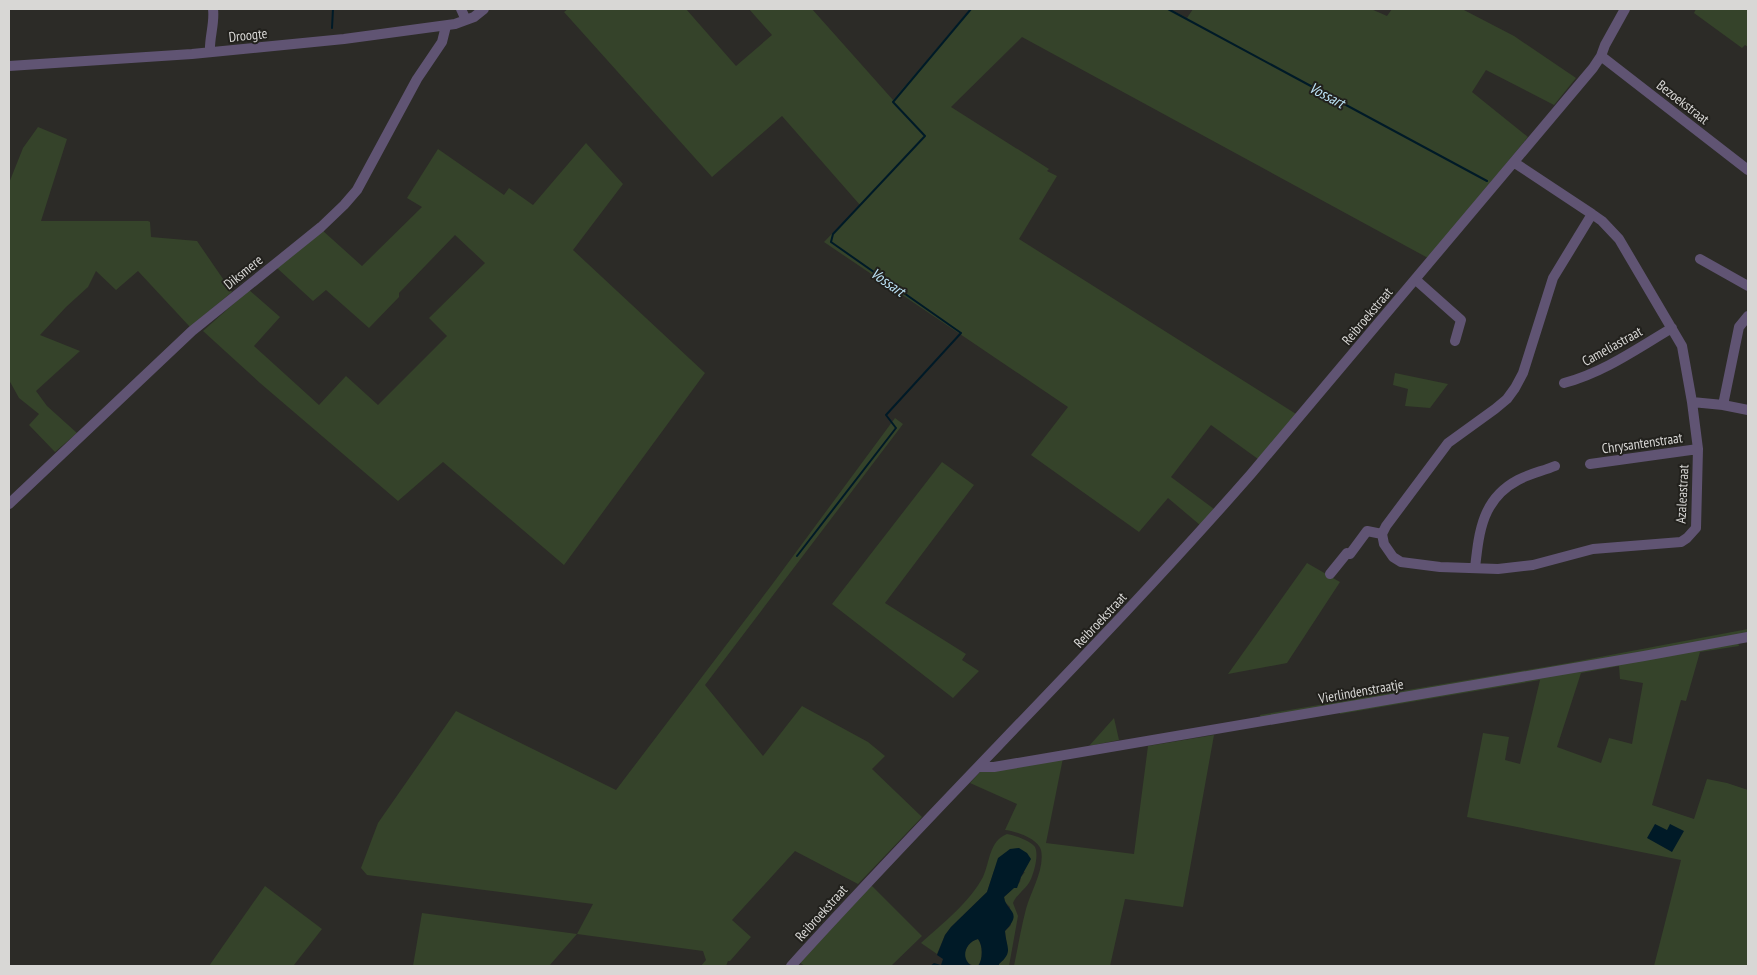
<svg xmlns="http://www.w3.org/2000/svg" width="1757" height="975" viewBox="0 0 1757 975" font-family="'PT Sans Narrow',sans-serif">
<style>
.green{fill:#35432a;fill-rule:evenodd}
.water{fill:#001a27}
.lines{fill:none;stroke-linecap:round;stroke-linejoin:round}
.stream{stroke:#001a27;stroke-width:2}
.minor{stroke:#605473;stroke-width:10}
.labels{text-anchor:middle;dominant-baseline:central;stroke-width:4;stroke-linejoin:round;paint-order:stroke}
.street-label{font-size:14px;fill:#d8d7d5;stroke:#22211d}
.water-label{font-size:15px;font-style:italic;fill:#bce3f7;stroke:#22211d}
</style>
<rect width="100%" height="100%" fill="#2c2b27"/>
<path class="green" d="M568,9h118l50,57 36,-31 -23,-26h63l81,91 77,-91h200l17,9 6,-9h178l16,7 5,-7h70l52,27 62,42 -22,27 -68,-35 -14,22 56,45 -100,121 -406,-221 -71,70 98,62 -2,2 10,5 -38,63 277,175 -38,45 -47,-34 -40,52 43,32 -14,16 -32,-27 -29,34 -108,-77 37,-48 -244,-165 36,-37 -78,-89 -70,61 -148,-165z
M1696,9h52v38l-3,-2 -3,3 -48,-35z
M38,127l29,12 -26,82h107l2,1 1,15 46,4 35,51 -42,35 -52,-56 -22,19 -20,-19 -8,16 -22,20 -26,28 40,16 -44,40 11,15 30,27 -22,19 -26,-27 10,-11 -20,-16 -10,-18v-197l14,-35z
M586,143l37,41 -50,66 132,123 -141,192 -121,-103 -45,39 -138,-118 -57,-52 46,-41 31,27 -26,29 65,59 27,-29 32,29 69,-69 -18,-18 56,-55 -30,-28 -56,58v4l-30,31 -43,-38 -13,11 -36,-33 45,-38 40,36 60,-59 -15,-9 31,-49 66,46 5,-7 24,17z
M1395,373l53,11 -18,24 -25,-2 3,-17 -15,-4z
M895,418l8,6 -198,261 58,71 39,-50 66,36 17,14 -13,13 50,48 -64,67 -63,-33 -63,69 19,17 -21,24h-2l-2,5h-25l5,-6 -3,-9 -126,-17 -28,32h-136l9,-53 155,21 16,-30 -226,-29 -6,-7 17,-45 78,-112 160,79 155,-204z
M942,462l32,23 -89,118 81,51 -4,6 17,11 -26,27 -121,-94z
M1307,563l33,19 -53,81 -59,11z
M1748,629v5l-12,3 3,9 -39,6 -14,49 -5,-1 -29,105 42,14 13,-40 20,4 21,7v176h-94l27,-106 -214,-43 16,-84 26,4 -4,23 15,4 20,-84 -200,34 -2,-9 -77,15 -1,-5 308,-52zM1619,666l1,13 23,4 -11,61 -23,-6 -8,25 -44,-16 24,-74z
M1114,718l5,22 -30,6z
M1214,735l-31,172 -58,-8 -15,67h-96c4,-19 7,-38 12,-57 5,-18 19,-40 15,-59 -3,-11 -25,-19 -36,-20l12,-26 -47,-21 10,-11 83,-14 -17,85 88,11 14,-108z
M1007,834c7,1 24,7 28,13 4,8 -1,26 -5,34 -4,8 -14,14 -17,22l5,13 -9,50h-10v-2c12,-10 7,-20 6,-33l6,-6 -1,-18 -5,-5 -1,-5 16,-15 1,-5 4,-5 -31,-1 -7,21 -36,35 -6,8 -8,19 -16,-11c22,-20 48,-40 62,-66 7,-15 6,-36 24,-43z
M871,885l51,51 -31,30h-86l-6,-4z
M265,886l57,43 -28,36 10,1h-95z
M978,939c5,6 5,21 0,27 -19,0 -16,-23 0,-27z"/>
<path class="water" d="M1655,824l12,6 3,-6 14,7 -12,21 -25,-14z
M1019,848l8,5 4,6 -10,18 -4,11h-3l-10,9c2,15 20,14 1,34 1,16 9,21 -6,33v2h-21c5,-6 5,-21 0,-27 -13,3 -18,20 -6,27h-42l4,-3 7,2 2,-6 -6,-4 8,-20 6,-8 36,-35 11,-34 12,-9z"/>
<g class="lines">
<path class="stream" d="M1168,9l319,172
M332,28l1,-19
M797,556l99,-128 -10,-13 75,-82 -130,-91 2,-8 92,-98 -32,-34 78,-93"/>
<path class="minor" d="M461,9l5,11
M210,52c-1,-14 5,-29 3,-43
M1601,56l147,114
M9,66l183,-12 152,-15 111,-15 19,-7 10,-8
M1515,163l77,51 10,7 17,18 63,107 10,56 6,47 -2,79 -9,10 -6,4 -88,7 -60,16 -35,4 -58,-2 -39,-5 -8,-5 -9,-13 -2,-10 4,-8 62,-83 47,-34 12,-10 8,-11 8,-15 30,-95 39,-64
M1700,259l48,27
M1416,280l45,40 -6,21
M1564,383c39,-10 74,-35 108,-55
M1692,402l31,3 25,5
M1723,405l16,-78 9,-11
M1590,464l108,-15
M9,504l183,-173 129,-104 23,-22 13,-15 60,-111 25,-37 4,-16
M1475,568c4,-36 7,-69 43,-88 11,-6 25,-9 37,-14
M1330,574l17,-21 3,1 17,-23 15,3
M978,767h16l650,-111 104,-19
M791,966c151,-167 312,-323 460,-492l342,-406 8,-12 4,-11 20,-36"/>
</g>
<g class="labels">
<g class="street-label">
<text transform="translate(248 35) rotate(-6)">Droogte</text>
<text transform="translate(1683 102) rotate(38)">Bezoekstraat</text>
<text transform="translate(243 272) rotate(-39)">Diksmere</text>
<text transform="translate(1367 316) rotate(-50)">Reibroekstraat</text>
<text transform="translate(1612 346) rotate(-29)">Cameliastraat</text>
<text transform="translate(1642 443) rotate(-8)">Chrysantenstraat</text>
<text transform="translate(1682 494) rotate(-87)">Azaleastraat</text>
<text transform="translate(1100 620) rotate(-47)">Reibroekstraat</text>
<text transform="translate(1361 691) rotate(-10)">Vierlindenstraatje</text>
<text transform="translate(821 913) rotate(-48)">Reibroekstraat</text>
</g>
<g class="water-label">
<text transform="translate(1327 95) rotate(28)">Vossart</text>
<text transform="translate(888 282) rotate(35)">Vossart</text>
</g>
</g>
<rect width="1757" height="975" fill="none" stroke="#d8d7d5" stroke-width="20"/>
</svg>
